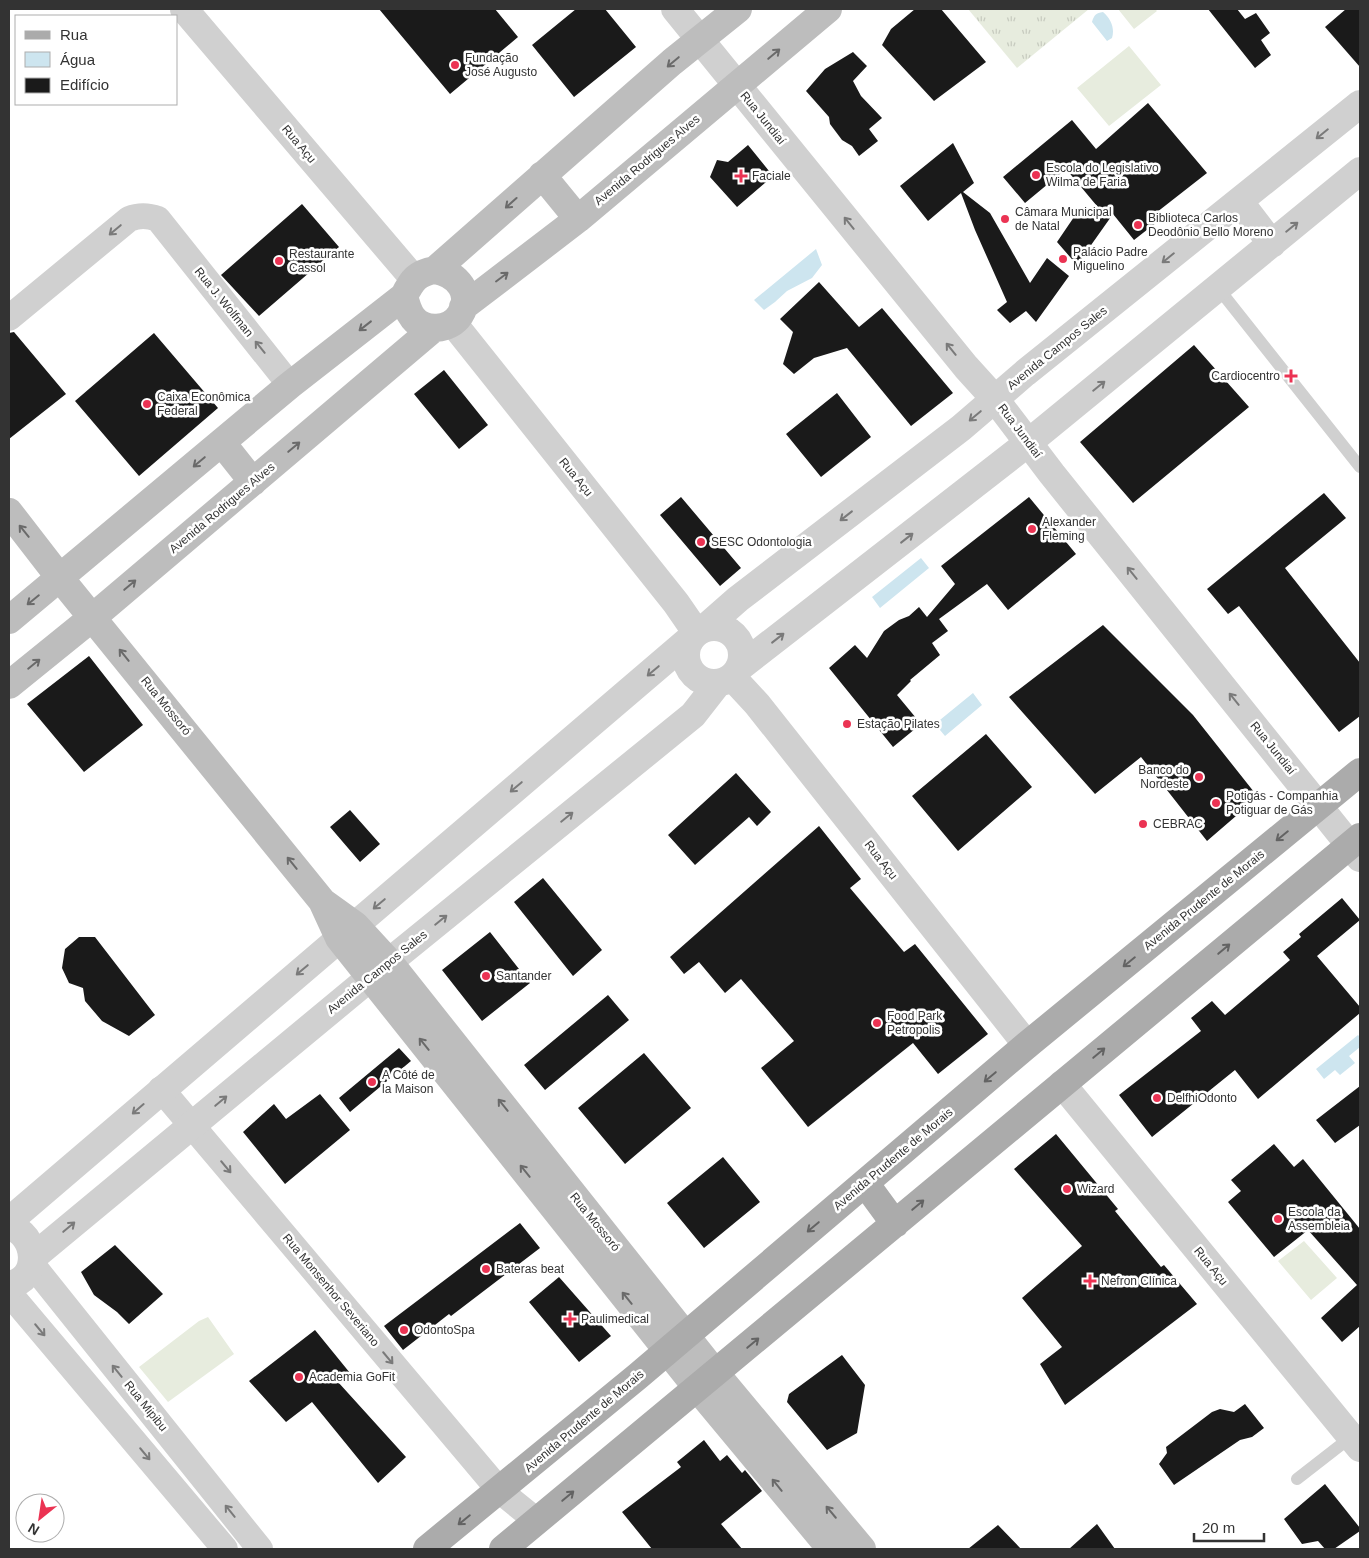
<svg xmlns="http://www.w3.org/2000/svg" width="1369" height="1558" viewBox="0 0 1369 1558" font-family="Arial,sans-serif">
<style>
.grass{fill:url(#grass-tufts)}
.pitch{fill:#e7ecde}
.water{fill:#cde5ef}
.building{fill:#1a1a1a}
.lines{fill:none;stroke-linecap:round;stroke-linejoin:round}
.service{stroke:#d0d0d0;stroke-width:12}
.minor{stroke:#d0d0d0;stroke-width:26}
.tertiary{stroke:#d0d0d0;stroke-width:28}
.secondary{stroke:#bdbdbd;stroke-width:28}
.primary{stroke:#ababab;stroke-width:28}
.oneway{stroke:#6a6a6a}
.oneway2{stroke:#7a7a7a}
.oneway3{stroke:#636363}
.poi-dot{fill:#eb3353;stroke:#fff;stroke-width:2}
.labels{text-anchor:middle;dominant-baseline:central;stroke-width:5;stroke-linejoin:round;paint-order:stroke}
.poi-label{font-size:12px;fill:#333;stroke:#fff;text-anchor:start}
.street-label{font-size:12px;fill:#333;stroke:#fff}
</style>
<defs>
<pattern id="grass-tufts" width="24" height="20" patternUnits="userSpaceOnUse" patternTransform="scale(1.25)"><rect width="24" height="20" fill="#e7ecde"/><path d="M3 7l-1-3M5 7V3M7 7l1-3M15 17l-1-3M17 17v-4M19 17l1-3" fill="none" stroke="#c7cbbf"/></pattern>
</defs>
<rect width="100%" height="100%" fill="#fff"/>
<path class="grass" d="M968,9h121l-72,59z"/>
<path class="pitch" d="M1118,9h37l2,2 -23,18z
M1129,46l32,39 -52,41 -32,-38z
M1304,1241l33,37 -26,22 -33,-39z
M208,1317l26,37 -66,48 -29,-35 60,-46z"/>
<path class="water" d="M1103,12c8,7 12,16 9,26l-5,3 -15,-19c2,-7 4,-9 11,-10z
M816,249l6,16 -10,13 -25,13 -12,11 -11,8 -10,-10z
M921,558l8,10 -49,40 -8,-11z
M973,693l9,12 -37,31 -10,-12z
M1358,1035l2,2v10l-11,9 6,7 -15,12 -5,-5 -11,9 -8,-10z"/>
<path class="building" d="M379,9h116l23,28 -68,57z
M576,9h29l31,38 -62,50 -42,-52z
M915,9h26l45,53 -52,39 -52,-56 9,-16z
M1208,9h29l8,10 11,-6 14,20 -9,7 10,15 -16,13z
M1346,9h14v58l-35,-40z
M853,52l14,14 -14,15 8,15 21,22 -13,11 9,12 -19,15 -7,-10 -10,-6 -12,-16 -1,-7 -23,-26 19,-22z
M1148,103l59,70 -55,43 5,6 -23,18 -21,-26 -36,51 -20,-23 17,-25 33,1 -41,-49 -41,34 -22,-26 69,-57 24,29z
M953,143l21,40 -11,9 27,21 40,70 17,-25 22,18 -33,46 -10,-11 -16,12 -13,-13 10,-8 -32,-72 -14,-37 -33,28 -28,-35z
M748,145l25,31 -36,31 -27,-30 7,-17 11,2z
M302,204l37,43 -80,69 -38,-41z
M819,282l40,45 23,-19 71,85 -42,33 -64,-78 -33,10 -20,16 -11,-10 10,-32 -13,-13z
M14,332l52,62 -57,45v-106z
M154,333l64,75 -79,68 -64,-75z
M1194,345l55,62 -116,96 -53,-61z
M444,370l44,55 -29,24 -45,-55z
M837,393l34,44 -50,40 -35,-43z
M1324,493l22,25 -61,50 75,95v53l-21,16 -100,-126 -11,8 -21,-25z
M681,497l60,71 -21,18 -60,-71z
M1029,497l47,57 -68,56 -21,-26 -48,35 9,12 -16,12 8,12 -30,25 1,1 -14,14 24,29 -28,23 -64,-79 26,-23 12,13 17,-27 15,-11 10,-4 10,-9 8,10 28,-33 -14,-18z
M1103,625l90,90 65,82 -51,44 -66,-84 -46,37 -86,-97z
M89,656l54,69 -59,47 -57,-68z
M986,734l46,53 -74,64 -46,-55z
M736,773l35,39 -14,14 -8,-9 -54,48 -27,-30z
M350,810l30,34 -20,18 -30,-35z
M819,826l42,53 -11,9 54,64 11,-8 73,90 -50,40 -25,-31 -105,84 -47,-59 33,-27 -53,-62 -16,14 -26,-31 -15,12 -14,-17z
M543,878l59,72 -29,26 -59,-74z
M1342,898l18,22 -43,36 43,51v6l-102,86 -23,-29 -83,67 -33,-42 82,-64 -10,-13 21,-17 13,14 65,-55 -7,-8 18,-15 -2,-3z
M490,932l40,51 -48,38 -40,-51z
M79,937h16l60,78 -26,21 -27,-15 -17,-20 -2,-13 -14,-5 -7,-15 3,-19z
M608,995l21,25 -84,70 -21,-25z
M399,1048l12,13 -61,51 -11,-14z
M644,1053l47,55 -66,56 -47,-56z
M1360,1086v39l-25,18 -19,-23z
M320,1094l30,36 -65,54 -42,-52 31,-28 12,15z
M1056,1134l62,75 -3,2 46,56 3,-2 33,39 -132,101 -25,-41 22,-17 -40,-49 60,-52 -68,-77z
M1274,1144l20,23 9,-8 57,70v97l-18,16 -21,-24 36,-33 -49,-55 -34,27 -46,-55 13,-11 -10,-11z
M723,1157l37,45 -56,46 -37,-45z
M520,1223l20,25 -89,68 -2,-2 -46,36 -19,-24z
M115,1245l48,49 -34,30 -12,-12 -23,-17 -13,-23z
M559,1277l52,59 -32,26 -50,-60z
M315,1330l35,43 -12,9 68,75 -28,26 -66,-81 -26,20 -37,-41z
M842,1355l23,30 -8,48 -30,17 -40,-48 2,-8z
M1245,1404l19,24 -12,9 -12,3 -66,45 -15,-21 8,-11 -1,-6 46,-35 8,-3 14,3z
M704,1440l16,21 7,-6 15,18 3,-3 17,21 -41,33 21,25h-90l-30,-37 59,-45 -4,-5z
M1325,1484l35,44v3l-26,18h-9l-7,-8 -16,3 -18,-25z
M1097,1524l18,25h-46z
M998,1525l23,24h-53z"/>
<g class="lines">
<path class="service" d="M1218,288l142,179
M1297,1479l54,-42"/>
<path class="minor" d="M9,318l120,-99c10,-4 18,-4 29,0l132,166
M161,1089l339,402 37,30
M31,1263l229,286
M9,1293l216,256"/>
<path class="tertiary" d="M184,9l230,270
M675,9l291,358 29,32 57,75 308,384
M1239,201l33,43
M453,323l223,280 20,29
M686 655a28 28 0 1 1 56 0a28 28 0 1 1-56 0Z
M705,628l33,-29 223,-171 64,-55 335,-269
M740,667l288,-224 332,-272
M732,677l25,27 270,341
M1062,1084l298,364
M9,1221l681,-582
M9,1226c29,9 32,53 0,59
M32,1258l357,-296 304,-247 25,-32"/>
<path class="secondary" d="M542,175l36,44
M435,270l237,-208 66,-53
M435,270c22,4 39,23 25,45 -10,16 -36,17 -47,3 -5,-6 -7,-14 -9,-22 8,-16 13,-23 31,-26z
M463,307l115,-88 250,-210
M222,443l31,39
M9,512l51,66 262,323 17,37 359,451 133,160
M9,620l281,-235 114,-89
M9,685l84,-68 341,-289
M323,902l32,23 34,37 327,412 146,175"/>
<path class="primary" d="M865,1183l30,41
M427,1549l211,-173 389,-331 333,-273
M503,1549l857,-712"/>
</g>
<defs><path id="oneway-shaft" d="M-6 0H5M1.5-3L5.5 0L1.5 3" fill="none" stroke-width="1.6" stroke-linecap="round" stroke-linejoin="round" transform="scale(1.25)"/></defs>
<g class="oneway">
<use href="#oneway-shaft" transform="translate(774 54) rotate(-40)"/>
<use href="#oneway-shaft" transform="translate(673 62) rotate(140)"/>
<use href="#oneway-shaft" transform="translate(511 203) rotate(138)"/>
<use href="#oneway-shaft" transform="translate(502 277) rotate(-37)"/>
<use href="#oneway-shaft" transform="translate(365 326) rotate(142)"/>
<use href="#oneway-shaft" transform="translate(294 447) rotate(-40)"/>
<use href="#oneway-shaft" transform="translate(199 462) rotate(140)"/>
<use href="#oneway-shaft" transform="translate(24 531) rotate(-129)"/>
<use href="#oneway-shaft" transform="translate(130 585) rotate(-40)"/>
<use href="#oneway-shaft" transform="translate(33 600) rotate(141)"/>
<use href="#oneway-shaft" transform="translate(124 655) rotate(-129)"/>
<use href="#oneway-shaft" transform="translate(34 664) rotate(-39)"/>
<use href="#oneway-shaft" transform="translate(292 863) rotate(-129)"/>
<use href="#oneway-shaft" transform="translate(424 1044) rotate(-129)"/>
<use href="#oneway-shaft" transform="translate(503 1105) rotate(-129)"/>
<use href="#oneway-shaft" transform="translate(525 1171) rotate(-129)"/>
<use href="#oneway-shaft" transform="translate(627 1298) rotate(-129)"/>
<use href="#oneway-shaft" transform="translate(777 1485) rotate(-129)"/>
<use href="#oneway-shaft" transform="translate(831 1512) rotate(-130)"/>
</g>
<g class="oneway2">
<use href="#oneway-shaft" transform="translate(1322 134) rotate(141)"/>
<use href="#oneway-shaft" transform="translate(849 223) rotate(-129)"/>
<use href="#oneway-shaft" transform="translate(1292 227) rotate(-39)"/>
<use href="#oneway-shaft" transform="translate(115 230) rotate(140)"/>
<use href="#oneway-shaft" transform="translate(1168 258) rotate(141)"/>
<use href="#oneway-shaft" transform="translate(260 347) rotate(-129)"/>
<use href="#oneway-shaft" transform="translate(951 349) rotate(-129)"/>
<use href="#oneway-shaft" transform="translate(1099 386) rotate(-39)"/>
<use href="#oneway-shaft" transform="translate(975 416) rotate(140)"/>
<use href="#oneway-shaft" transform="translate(846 516) rotate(142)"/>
<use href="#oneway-shaft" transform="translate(907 538) rotate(-38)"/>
<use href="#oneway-shaft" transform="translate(1132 573) rotate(-129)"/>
<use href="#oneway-shaft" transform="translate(778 638) rotate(-38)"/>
<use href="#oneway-shaft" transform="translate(653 671) rotate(140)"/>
<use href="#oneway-shaft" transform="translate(1234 699) rotate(-129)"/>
<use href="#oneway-shaft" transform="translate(516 787) rotate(140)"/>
<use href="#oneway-shaft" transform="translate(567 817) rotate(-39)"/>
<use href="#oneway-shaft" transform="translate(379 904) rotate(140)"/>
<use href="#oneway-shaft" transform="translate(441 920) rotate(-39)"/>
<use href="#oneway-shaft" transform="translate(302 970) rotate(140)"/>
<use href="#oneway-shaft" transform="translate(221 1101) rotate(-40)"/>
<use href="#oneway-shaft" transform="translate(138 1109) rotate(139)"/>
<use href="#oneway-shaft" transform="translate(226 1167) rotate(50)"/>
<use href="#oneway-shaft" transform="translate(69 1227) rotate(-40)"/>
<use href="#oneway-shaft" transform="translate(40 1330) rotate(50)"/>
<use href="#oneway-shaft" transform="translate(388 1358) rotate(50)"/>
<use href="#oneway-shaft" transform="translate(117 1371) rotate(-129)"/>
<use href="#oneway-shaft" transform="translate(145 1454) rotate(50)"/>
<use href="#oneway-shaft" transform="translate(230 1511) rotate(-129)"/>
</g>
<g class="oneway3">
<use href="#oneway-shaft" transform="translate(1282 836) rotate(141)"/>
<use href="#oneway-shaft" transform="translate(1224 949) rotate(-40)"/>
<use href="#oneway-shaft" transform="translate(1129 962) rotate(141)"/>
<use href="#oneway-shaft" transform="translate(1099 1053) rotate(-40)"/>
<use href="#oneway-shaft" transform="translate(990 1077) rotate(140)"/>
<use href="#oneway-shaft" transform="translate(918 1205) rotate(-40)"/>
<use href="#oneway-shaft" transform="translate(813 1227) rotate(140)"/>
<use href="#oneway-shaft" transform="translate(753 1343) rotate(-40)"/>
<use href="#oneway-shaft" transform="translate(568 1496) rotate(-40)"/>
<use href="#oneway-shaft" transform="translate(464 1520) rotate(141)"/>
</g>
<g class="poi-dot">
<circle cx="455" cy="65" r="5"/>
<circle cx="1036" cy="175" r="5"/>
<path d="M738.5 168.5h5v5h5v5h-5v5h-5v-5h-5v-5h5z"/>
<circle cx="1005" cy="219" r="5"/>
<circle cx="1138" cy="225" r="5"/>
<circle cx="1063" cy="259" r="5"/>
<circle cx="279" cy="261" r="5"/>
<path d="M1288.5 368.5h5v5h5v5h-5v5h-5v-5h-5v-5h5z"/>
<circle cx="147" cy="404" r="5"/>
<circle cx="1032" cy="529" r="5"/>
<circle cx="701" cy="542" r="5"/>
<circle cx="847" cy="724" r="5"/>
<circle cx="1199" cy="777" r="5"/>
<circle cx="1216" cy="803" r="5"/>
<circle cx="1143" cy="824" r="5"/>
<circle cx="486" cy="976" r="5"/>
<circle cx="877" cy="1023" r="5"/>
<circle cx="372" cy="1082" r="5"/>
<circle cx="1157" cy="1098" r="5"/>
<circle cx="1067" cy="1189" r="5"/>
<circle cx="1278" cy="1219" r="5"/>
<circle cx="486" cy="1269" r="5"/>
<path d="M1087.5 1273.5h5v5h5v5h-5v5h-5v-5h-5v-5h5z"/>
<path d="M567.5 1311.5h5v5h5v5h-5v5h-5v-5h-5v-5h5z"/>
<circle cx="404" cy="1330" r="5"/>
<circle cx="299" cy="1377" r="5"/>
</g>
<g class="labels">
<g class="poi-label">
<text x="465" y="58">Fundação<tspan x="465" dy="14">José Augusto</tspan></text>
<text x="1046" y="168">Escola do Legislativo<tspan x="1046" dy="14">Wilma de Faria</tspan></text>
<text x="752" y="176">Faciale</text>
<text x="1015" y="212">Câmara Municipal<tspan x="1015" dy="14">de Natal</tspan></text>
<text x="1148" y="218">Biblioteca Carlos<tspan x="1148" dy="14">Deodônio Bello Moreno</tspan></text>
<text x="1073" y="252">Palácio Padre<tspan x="1073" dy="14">Miguelino</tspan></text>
<text x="289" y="254">Restaurante<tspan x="289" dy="14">Cassol</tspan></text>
<text x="1280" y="376" text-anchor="end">Cardiocentro</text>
<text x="157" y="397">Caixa Econômica<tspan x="157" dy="14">Federal</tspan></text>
<text x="1042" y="522">Alexander<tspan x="1042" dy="14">Fleming</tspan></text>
<text x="711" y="542">SESC Odontologia</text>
<text x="857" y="724">Estação Pilates</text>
<text x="1189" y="770" text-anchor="end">Banco do<tspan x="1189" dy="14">Nordeste</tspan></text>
<text x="1226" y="796">Potigás - Companhia<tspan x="1226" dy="14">Potiguar de Gás</tspan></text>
<text x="1153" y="824">CEBRAC</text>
<text x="496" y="976">Santander</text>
<text x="887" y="1016">Food Park<tspan x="887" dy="14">Petropolis</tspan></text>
<text x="382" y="1075">A Côté de<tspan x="382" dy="14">la Maison</tspan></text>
<text x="1167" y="1098">DelfhiOdonto</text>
<text x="1077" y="1189">Wizard</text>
<text x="1288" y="1212">Escola da<tspan x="1288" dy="14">Assembleia</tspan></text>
<text x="496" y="1269">Bateras beat</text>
<text x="1101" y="1281">Nefron Clínica</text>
<text x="581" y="1319">Paulimedical</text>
<text x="414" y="1330">OdontoSpa</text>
<text x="309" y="1377">Academia GoFit</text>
</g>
<g class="street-label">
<text transform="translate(763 118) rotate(51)">Rua Jundiaí</text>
<text transform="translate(299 144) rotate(50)">Rua Açu</text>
<text transform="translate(647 160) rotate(-40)">Avenida Rodrigues Alves</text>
<text transform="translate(224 302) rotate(51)">Rua J. Wolfman</text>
<text transform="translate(1057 348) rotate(-39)">Avenida Campos Sales</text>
<text transform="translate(1020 431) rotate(53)">Rua Jundiaí</text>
<text transform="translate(576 477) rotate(51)">Rua Açu</text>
<text transform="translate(222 508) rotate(-40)">Avenida Rodrigues Alves</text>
<text transform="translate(166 706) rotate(51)">Rua Mossoró</text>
<text transform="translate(1273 748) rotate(51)">Rua Jundiaí</text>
<text transform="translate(881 860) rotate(52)">Rua Açu</text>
<text transform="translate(1204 900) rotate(-39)">Avenida Prudente de Morais</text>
<text transform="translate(377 972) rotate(-39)">Avenida Campos Sales</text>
<text transform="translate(893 1159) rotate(-40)">Avenida Prudente de Morais</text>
<text transform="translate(595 1222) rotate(51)">Rua Mossoró</text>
<text transform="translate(1211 1266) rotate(51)">Rua Açu</text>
<text transform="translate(331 1290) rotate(50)">Rua Monsenhor Severiano</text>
<text transform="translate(146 1406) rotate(51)">Rua Mipibu</text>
<text transform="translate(584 1421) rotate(-40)">Avenida Prudente de Morais</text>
</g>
</g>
<rect width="1369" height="1558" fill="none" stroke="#333333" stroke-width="20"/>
<rect x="15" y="15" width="162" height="90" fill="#ffffff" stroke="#adadad"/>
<rect x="25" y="31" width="25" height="8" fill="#ababab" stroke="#adadad"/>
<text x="60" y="40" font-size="15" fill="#333333">Rua</text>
<rect x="25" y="52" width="25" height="15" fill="#cde5ef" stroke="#adadad"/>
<text x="60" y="65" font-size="15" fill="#333333">Água</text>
<rect x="25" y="78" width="25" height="15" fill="#1a1a1a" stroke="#adadad"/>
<text x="60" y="90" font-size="15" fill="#333333">Edifício</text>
<g transform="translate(40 1518) rotate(210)"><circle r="24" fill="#ffffff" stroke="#adadad"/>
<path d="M0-4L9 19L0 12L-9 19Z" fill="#eb3353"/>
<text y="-8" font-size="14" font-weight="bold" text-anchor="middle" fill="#333333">N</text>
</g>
<path d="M1194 1533v8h70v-8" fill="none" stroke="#333333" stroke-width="2.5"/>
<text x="1202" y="1533" font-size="15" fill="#333333" stroke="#ffffff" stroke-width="4" paint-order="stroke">20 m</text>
</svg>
